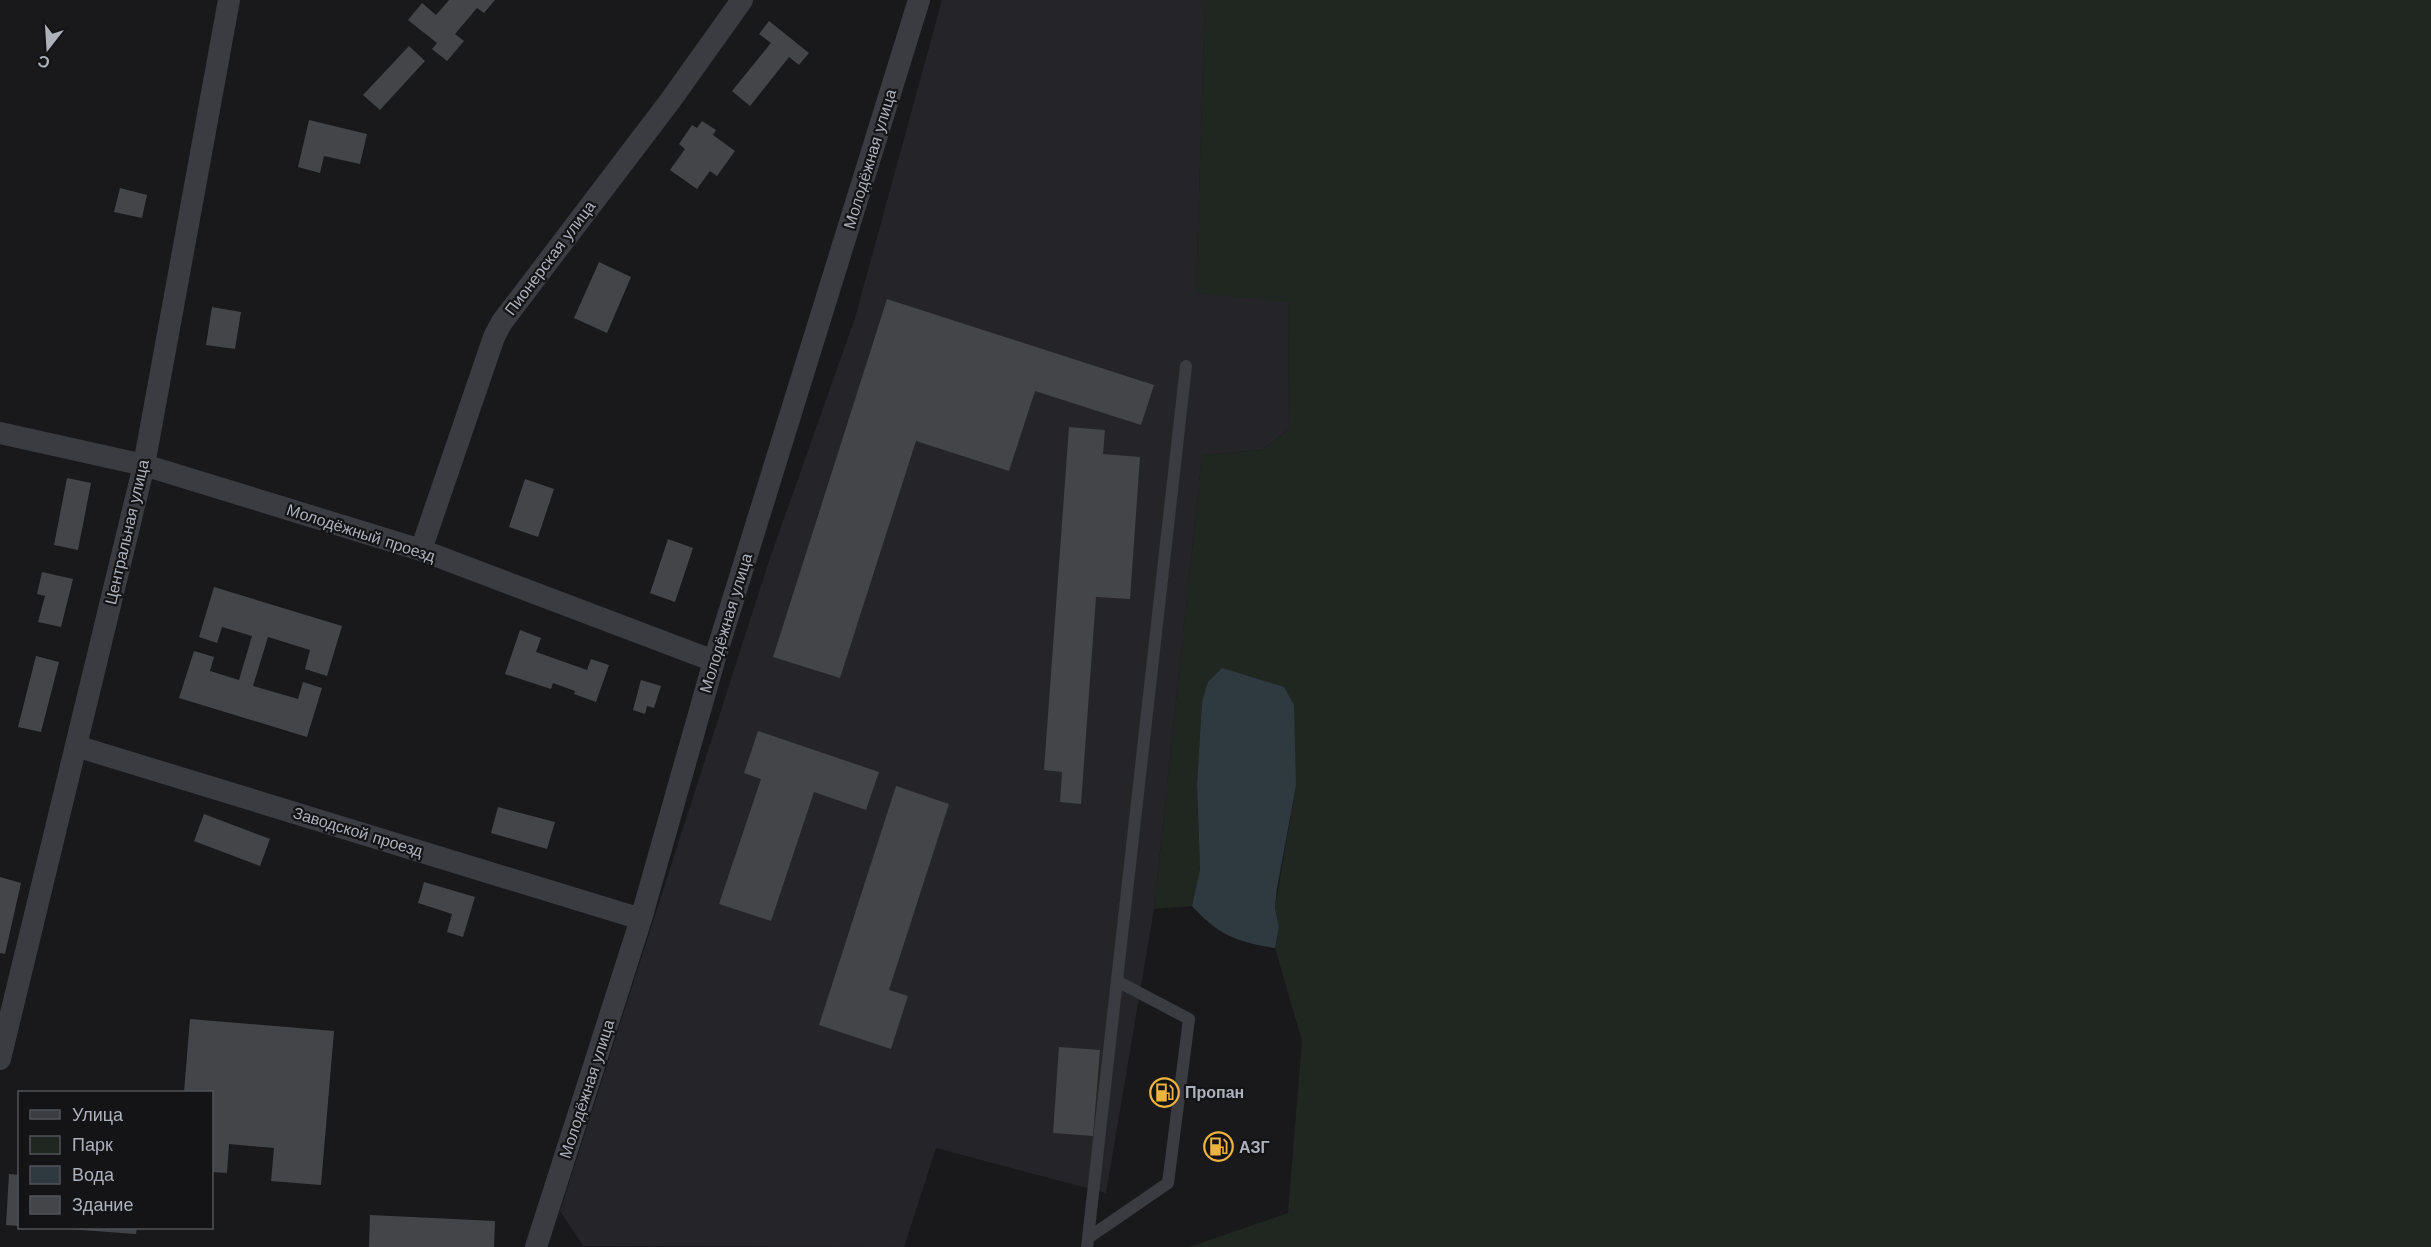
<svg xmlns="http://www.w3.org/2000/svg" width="2431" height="1247" viewBox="0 0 2431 1247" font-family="'Work Sans',sans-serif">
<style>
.built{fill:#252529}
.green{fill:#1f2720}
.water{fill:#2f3940}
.building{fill:#444549}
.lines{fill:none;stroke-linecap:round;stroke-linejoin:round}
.service{stroke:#3b3c41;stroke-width:12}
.minor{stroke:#3b3c41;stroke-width:22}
.labels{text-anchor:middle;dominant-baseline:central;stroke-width:4.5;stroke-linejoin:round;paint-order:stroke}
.street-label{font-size:16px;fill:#acb1bb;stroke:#141417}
.poi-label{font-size:16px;font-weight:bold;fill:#acb1bb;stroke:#141417;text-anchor:start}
</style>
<rect width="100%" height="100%" fill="#19191c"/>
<path class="built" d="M942,0h263l-9,293 92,8 1,128 -27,21 -60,5 -48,454 -48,284 -170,-45 -32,99 -321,-1 -23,-35 209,-650 86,-243z"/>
<path class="green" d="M1205,0h1226v1247h-1242l99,-34 14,-172 -27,-93 4,-21 -4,-19 21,-122 -94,-84 -5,82 3,85 -8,37 -38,3 48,-454 60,-5 27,-21 -1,-127 -92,-9z"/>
<path class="water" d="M1222,668l62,19 10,18 2,81 -19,102 -2,20 4,19 -4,21c-38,-6 -57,-13 -83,-42l8,-37 -3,-85 5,-82 6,-20z"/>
<path class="building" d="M449,0h46l-11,13 -7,-5 -22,26 9,7 -17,20 -15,-12 5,-6 -29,-23 14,-17 14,12z
M769,21l40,32 -10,12 -10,-8 -39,49 -18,-15 39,-48 -12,-9z
M409,46l16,15 -45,49 -17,-15z
M309,120l58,14 -7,30 -36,-8 -4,17 -22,-6z
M702,121l14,9 -3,5 22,16 -18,25 -7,-5 -13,18 -27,-19 15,-21 -6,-5 13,-19 5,3z
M120,188l27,7 -5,23 -28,-6z
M599,262l32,15 -24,56 -33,-15z
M887,299l267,86 -13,40 -106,-34 -26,80 -93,-30 -76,237 -67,-21z
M212,307l29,5 -6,37 -29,-4z
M1069,427l36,3 -2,24 37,3 -10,142 -34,-2 -15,207 -21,-2 2,-30 -18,-2z
M67,478l24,5 -13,67 -24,-5z
M525,479l29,10 -16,48 -29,-10z
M668,539l25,9 -18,54 -25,-9z
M42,572l31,7 -12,48 -23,-5 7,-26 -8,-2z
M214,587l128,39 -15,50 -22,-7 5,-19 -42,-13 -15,49 45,13 5,-17 19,6 -15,49 -128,-39 15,-47 20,6 -4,14 29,9 13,-44 -30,-9 -5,16 -18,-6z
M520,630l21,8 -5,14 51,18 4,-11 18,6 -13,37 -22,-8 1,-3 -22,-8 -2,6 -46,-15z
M36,656l23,6 -18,70 -23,-5z
M641,680l20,6 -7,22 -7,-2 -2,8 -12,-4z
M758,731l121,41 -13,38 -52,-18 -43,129 -52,-17 42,-125 -17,-6z
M896,786l53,18 -60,186 19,6 -17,53 -72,-24z
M498,807l57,15 -8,27 -56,-16z
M204,814l66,25 -10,27 -66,-25z
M0,877l21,6 -16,71 -5,-1z
M424,882l51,15 -12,40 -16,-5 5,-18 -34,-11z
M190,1019l144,12 -13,154 -50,-4 3,-33 -45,-4 -2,29 -15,-1v-80h-28z
M1059,1047l41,3 -7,86 -40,-3z
M9,1174l11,1v51l-14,-1z
M370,1215l125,6 -1,26h-125z
M68,1228h69l-1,6 -68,-5z"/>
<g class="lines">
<path class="service" d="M1088,1238l80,-55 21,-164 -72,-38
M1087,1247l99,-881"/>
<path class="minor" d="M0,433l144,32 277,85 293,111
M421,550l73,-213 8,-15 168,-221 72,-101
M76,746l565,173
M0,1059l144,-594 85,-465
M536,1247l105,-328 73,-258 205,-661"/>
</g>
<defs>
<symbol id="fuel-ring" viewBox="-11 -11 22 22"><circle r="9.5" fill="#141417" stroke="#eeb23f" stroke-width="1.5"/><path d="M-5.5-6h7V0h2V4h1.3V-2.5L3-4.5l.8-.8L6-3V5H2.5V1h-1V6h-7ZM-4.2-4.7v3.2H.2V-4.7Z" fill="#eeb23f"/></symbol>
</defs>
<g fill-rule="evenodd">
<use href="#fuel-ring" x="1148" y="1076" width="33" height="33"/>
<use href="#fuel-ring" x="1202" y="1130" width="33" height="33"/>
</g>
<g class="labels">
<g class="street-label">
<text transform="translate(870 159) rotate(-73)">Молодёжная улица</text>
<text transform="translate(550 258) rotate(-53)">Пионерская улица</text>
<text transform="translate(127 532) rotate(-77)">Центральная улица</text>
<text transform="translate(361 533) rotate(18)">Молодёжный проезд</text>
<text transform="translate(726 623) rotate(-73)">Молодёжная улица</text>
<text transform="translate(358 832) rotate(17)">Заводской проезд</text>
<text transform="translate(587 1089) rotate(-72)">Молодёжная улица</text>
</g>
<g class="poi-label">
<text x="1185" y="1092">Пропан</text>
<text x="1239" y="1147">АЗГ</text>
</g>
</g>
<rect x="18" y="1091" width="195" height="138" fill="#141417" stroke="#515359" stroke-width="1.5"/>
<rect x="30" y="1110" width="30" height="9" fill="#3b3c41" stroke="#515359" stroke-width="1.5"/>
<text x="72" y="1121" font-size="18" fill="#acb1bb">Улица</text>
<rect x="30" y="1136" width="30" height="18" fill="#1f2720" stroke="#515359" stroke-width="1.5"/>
<text x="72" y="1151" font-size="18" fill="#acb1bb">Парк</text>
<rect x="30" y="1166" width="30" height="18" fill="#2f3940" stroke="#515359" stroke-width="1.5"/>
<text x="72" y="1181" font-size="18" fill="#acb1bb">Вода</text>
<rect x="30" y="1196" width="30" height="18" fill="#444549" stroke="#515359" stroke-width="1.5"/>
<text x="72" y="1211" font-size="18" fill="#acb1bb">Здание</text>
<g transform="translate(48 48) rotate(197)" stroke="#141417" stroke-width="4.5" paint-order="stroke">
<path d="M0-4.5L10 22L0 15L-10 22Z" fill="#acb1bb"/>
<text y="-9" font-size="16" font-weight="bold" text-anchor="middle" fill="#acb1bb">С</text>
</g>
</svg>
